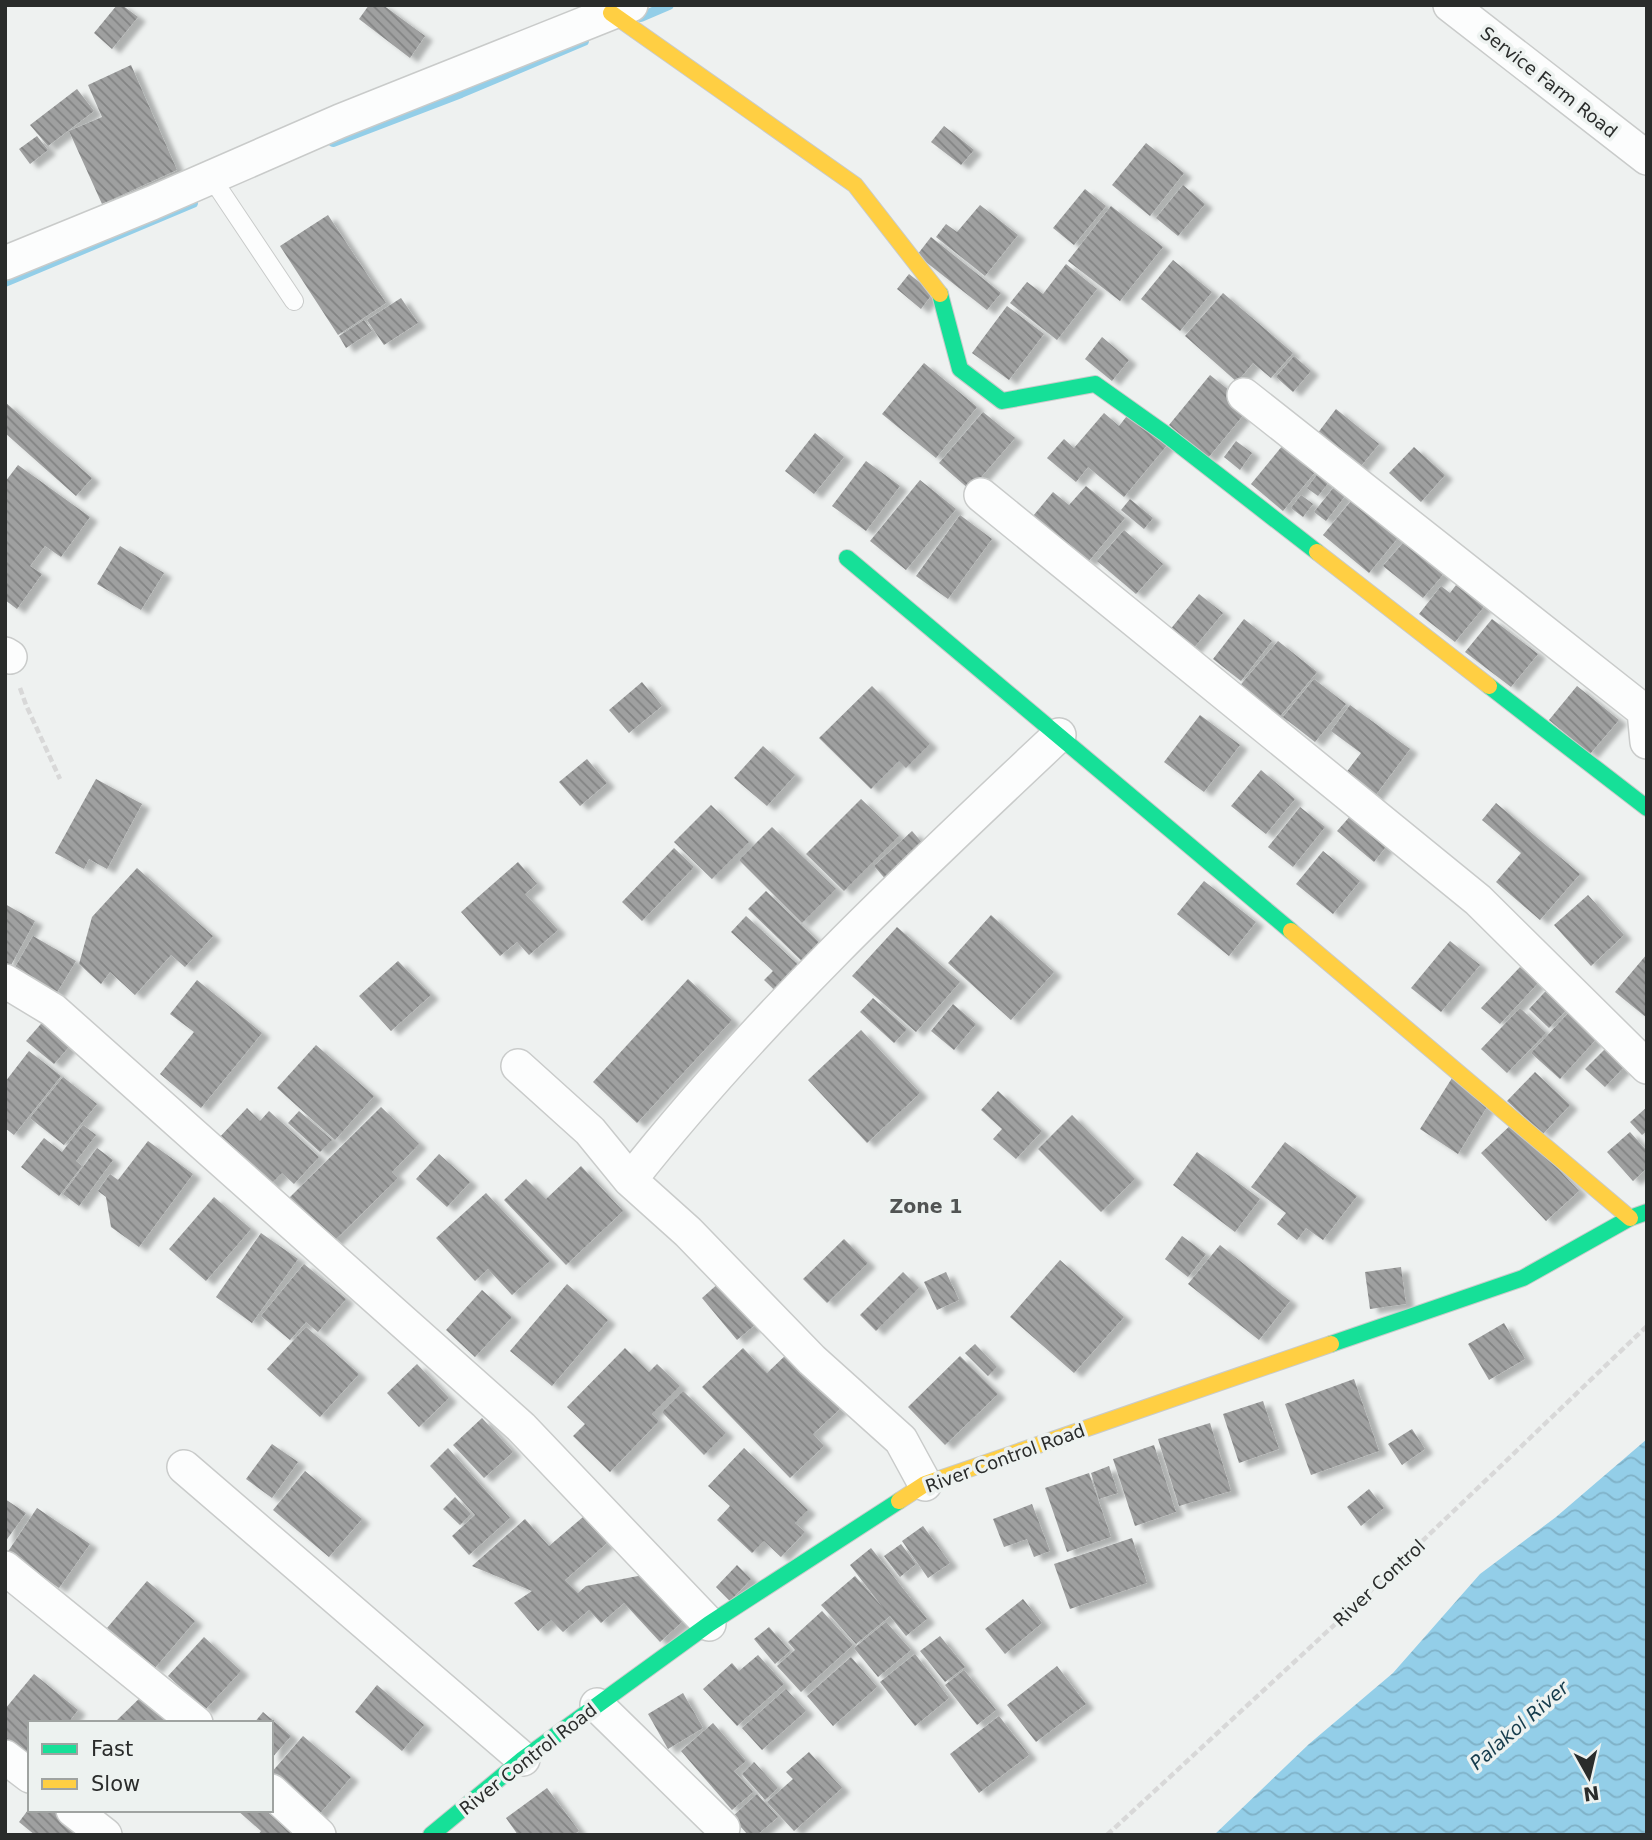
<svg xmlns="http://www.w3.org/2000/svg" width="1652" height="1840" viewBox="0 0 1652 1840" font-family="'DejaVu Sans',sans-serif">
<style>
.water{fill:url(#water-waves)}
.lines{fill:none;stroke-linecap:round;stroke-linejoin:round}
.stream{stroke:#93cee8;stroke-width:10}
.building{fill:url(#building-back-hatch);filter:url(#shadow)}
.lane-casing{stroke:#c9cbca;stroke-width:20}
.street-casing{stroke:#c9cbca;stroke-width:36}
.fast-casing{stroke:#c9cbca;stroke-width:18}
.slow-casing{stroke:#c9cbca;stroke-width:18}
.path{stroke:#d8d8d8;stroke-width:4.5;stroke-dasharray:7 3.5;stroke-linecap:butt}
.lane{stroke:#fcfdfd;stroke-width:18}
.street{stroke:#fcfdfd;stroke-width:33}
.fast{stroke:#16e098;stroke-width:16}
.slow{stroke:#ffcf43;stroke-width:16}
.labels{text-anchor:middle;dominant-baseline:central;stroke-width:7;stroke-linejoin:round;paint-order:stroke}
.street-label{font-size:18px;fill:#2a2c2b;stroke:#edf2f0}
.neighbourhood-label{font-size:19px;font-weight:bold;fill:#515453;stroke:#edf2f0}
.water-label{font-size:19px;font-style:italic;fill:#163c4c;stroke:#edf2f0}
</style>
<defs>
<pattern id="water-waves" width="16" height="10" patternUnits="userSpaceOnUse" patternTransform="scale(1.75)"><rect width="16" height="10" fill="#93cee8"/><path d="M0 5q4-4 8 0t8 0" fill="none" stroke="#7fb1c7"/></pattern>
<pattern id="building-back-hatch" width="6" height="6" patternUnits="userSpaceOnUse" patternTransform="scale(1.75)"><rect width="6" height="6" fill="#9fa0a0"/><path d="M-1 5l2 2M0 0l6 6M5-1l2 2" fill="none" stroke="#828383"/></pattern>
<filter id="shadow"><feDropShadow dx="8" dy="4.5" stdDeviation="2" flood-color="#0004"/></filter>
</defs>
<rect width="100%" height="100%" fill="#eef1f0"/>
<path class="water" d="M1647,1439v396h-433l95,-91 84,-71 87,-99 76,-57z"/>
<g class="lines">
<path class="stream" d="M641,17l28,-12
M333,142l128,-49 123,-52
M5,282l188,-79"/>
</g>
<path class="building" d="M117,5h5l16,12 -26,32 -18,-16z
M369,5h14l42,31 -15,22 -51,-39z
M131,65l46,105 -75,34 -33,-73 33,-14 -14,-32z
M77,89l17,22 -46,35 -18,-21z
M944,126l30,24 -13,15 -30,-23z
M37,136l11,14 -18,14 -11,-15z
M1146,143l38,30 -34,43 -38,-31z
M1183,185l22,19 -27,32 -22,-18z
M1085,189l21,17 -32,39 -21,-17z
M980,205l38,30 -33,41 -49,-39 10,-13 11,8z
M1111,206l52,41 -43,54 -52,-40z
M328,215l58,88 -48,32 -58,-89z
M931,237l70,56 -14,17 -70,-55z
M1173,260l39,32 -32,39 -39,-32z
M1066,264l31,25 -40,51 -47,-37 17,-21 16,12z
M909,274l24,19 -12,16 -24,-20z
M1223,293l70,60 -22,25 -18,-15 -16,19 -52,-46z
M401,298l17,25 -34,22 -17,-25z
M1007,306l37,28 -35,46 -37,-27z
M364,320l8,11 -26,17 -7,-12z
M1102,337l27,23 -17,21 -27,-22z
M1294,356l17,15 -18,21 -17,-15z
M924,363l53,44 -41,51 -54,-44z
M1210,375l40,32 -42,51 -39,-33z
M5,402l87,76 -16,18 -71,-63z
M1336,409l43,35 -23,28 -42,-34z
M983,412l32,26 -45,52 -31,-27z
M1130,412l38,32 -44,53 -36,-30 -12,15 -29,-24 17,-19 10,9 30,-35 15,13z
M815,433l29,24 -30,37 -29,-23z
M1236,441l16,12 -12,17 -16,-13z
M1283,445l38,20 -38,46 -32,-27z
M1414,447l31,28 -24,27 -32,-29z
M866,461l34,25 -34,45 -34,-25z
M18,465l72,52 -29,40 -16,-11 -15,20 12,8 -25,35 -12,-9v-118z
M1322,468l11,9 -15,19 -11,-8z
M920,480l36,29 -50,61 -36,-29z
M1086,486l39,32 -37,44 -55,-46 20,-24 16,13z
M1334,487l11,9 -19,25 -12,-9z
M1360,490l46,38 -37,45 -46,-38z
M1301,495l12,9 -10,13 -12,-9z
M1130,499l23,19 -9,11 -23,-19z
M960,515l32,24 -44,60 -32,-23z
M1124,530l39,34 -27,30 -39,-33z
M1408,537l39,33 -24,28 -40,-32z
M120,546l44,27 -23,37 -44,-26z
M1459,581l28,22 -32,39 -36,-28 22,-28 9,7z
M1199,594l24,19 -31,37 -23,-19z
M1244,619l28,22 -31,40 -28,-22z
M1492,619l46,35 -27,33 -46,-35z
M1278,641l39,31 -41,49 -39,-32z
M1314,679l32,25 -31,38 -32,-25z
M642,682l20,24 -33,27 -20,-23z
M872,686l58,58 -24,24 -7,-7 -28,28 -52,-51z
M1577,686l42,34 -29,34 -41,-34z
M1350,705l60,44 -38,51 -30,-22 19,-25 -30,-22z
M1200,715l40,30 -36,47 -40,-30z
M763,746l32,29 -28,31 -33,-28z
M587,759l20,24 -27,23 -21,-24z
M1261,770l34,29 -29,35 -35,-28z
M96,779l46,25 -35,65 -18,-10 -5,10 -29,-16z
M861,799l38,37 -55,55 -38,-37z
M1496,803l84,71 -40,46 -44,-38 25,-29 -39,-33z
M711,805l38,37 -37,37 -38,-37z
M1300,807l25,20 -32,40 -25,-20z
M1352,814l36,30 -14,18 -37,-31z
M772,827l64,62 -34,34 -63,-63z
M912,831l14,16 -38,35 -14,-16z
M674,848l20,19 -52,54 -20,-19z
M1323,851l37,30 -27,33 -37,-30z
M518,862l19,22 -12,10 33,36 -29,25 -12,-13 -17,14 -39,-44z
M137,868l76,68 -28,31 -14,-12 -36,40 -25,-23 -9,12 -22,-20 13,-47z
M1204,881l52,41 -27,34 -52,-42z
M766,891l60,58 -18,18 -60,-58z
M1588,895l36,40 -33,31 -37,-41z
M5,904l30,17 -25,46 -5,-3z
M991,915l63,57 -43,48 -63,-57z
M746,916l63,59 -24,25 -21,-20 9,-9 -42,-39z
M897,927l63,55 -44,50 -64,-56z
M33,936l43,25 -20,33 -42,-25z
M1450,941l30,24 -39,47 -30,-24z
M1647,954v64l-32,-26z
M398,961l33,34 -40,36 -32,-35z
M1520,967l18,16 -38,41 -19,-16z
M688,979l44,41 -95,103 -44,-41z
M197,980l65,53 -61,75 -41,-34 34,-42 -24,-18z
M1555,981l21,19 -27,28 -20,-19z
M873,998l34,31 -13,14 -34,-31z
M953,1004l23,20 -22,26 -23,-19z
M1520,1008l26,25 -39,40 -26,-24z
M1572,1009l28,26 -40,44 -29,-26z
M47,1017l27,24 -20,23 -28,-23z
M861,1030l59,63 -53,50 -59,-63z
M316,1045l58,51 -39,44 -58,-52z
M1605,1049l19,18 -19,20 -20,-18z
M29,1051l32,25 -47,59 -9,-7v-46z
M1535,1072l35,33 -27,29 -36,-33z
M63,1077l34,27 -33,41 -34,-27z
M1452,1078l38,24 -32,52 -38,-25z
M998,1091l44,40 -26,28 -23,-20 9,-10 -21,-19z
M381,1107l38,37 -27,28 6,6 -66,65 -44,-44z
M1647,1107v24l-5,4 -12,-13z
M247,1108l13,13 9,-10 50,46 -25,27 -12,-11 -13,13 -51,-47z
M299,1111l33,29 -12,12 -32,-29z
M1072,1115l63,64 -34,33 -63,-63z
M1514,1122l65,69 -33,30 -65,-68z
M83,1125l13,10 -20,26 6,5 -23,30 -38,-29 23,-29 18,14z
M1630,1132l17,19v17l-14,13 -26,-29z
M148,1141l45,33 -54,73 -28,-20 -5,-30 -8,-6 12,-17 8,6z
M1285,1142l72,54 -34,44 -17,-12 -9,12 -20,-16 9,-11 -35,-26z
M97,1148l16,12 -34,46 -16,-12z
M1197,1152l63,47 -25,33 -62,-47z
M439,1154l31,28 -23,25 -31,-28z
M581,1166l42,45 -57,54 -62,-65 22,-21 20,20z
M486,1193l64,68 -38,34 -24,-26 -13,12 -39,-43z
M214,1197l37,32 -45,52 -37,-32z
M261,1233l37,26 -46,64 -36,-26z
M1182,1236l24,18 -18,23 -23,-18z
M844,1239l24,24 -41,40 -24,-24z
M1220,1245l70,56 -31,39 -71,-56z
M1060,1260l64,57 -50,56 -64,-56z
M304,1264l42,35 -28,33 -12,-10 -16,18 -29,-24z
M1401,1267l5,37 -36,5 -5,-37z
M903,1272l16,16 -43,43 -16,-16z
M946,1272l13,28 -22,10 -13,-28z
M720,1282l36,42 -19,16 -35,-42z
M567,1284l41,36 -56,66 -42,-35z
M482,1290l30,27 -37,40 -29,-27z
M1504,1323l21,36 -36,21 -21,-36z
M306,1327l53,47 -39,43 -53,-48z
M975,1344l22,23 -9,9 -23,-23z
M625,1348l24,24 8,-8 23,22 -28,28 7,7 -49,51 -37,-36 12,-12 -18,-17z
M743,1348l24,25 21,-20 53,55 -28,26 11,12 -34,32 -88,-91z
M960,1356l38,38 -53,51 -37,-38z
M417,1364l32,34 -30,29 -32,-34z
M1354,1379l25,72 -68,24 -26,-71z
M683,1391l43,42 -22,22 -42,-43z
M1263,1401l16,48 -40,14 -16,-49z
M482,1418l31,34 -29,26 -31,-33z
M1210,1423l21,68 -52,15 -21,-67z
M1412,1429l13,20 -23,16 -14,-21z
M272,1444l26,18 -26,36 -26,-19z
M1154,1445l22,67 -41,14 -22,-67z
M448,1448l62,70 -41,37 -17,-19 23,-21 -45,-49z
M744,1448l64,62 -13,13 10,9 -24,25 -17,-16 -12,12 -35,-33 13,-14 -22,-20z
M1109,1466l9,27 -19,6 -8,-26z
M305,1471l57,48 -33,38 -56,-47z
M1089,1473l22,64 -44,15 -22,-64z
M1369,1489l15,19 -23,18 -14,-19z
M455,1497l16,17 -11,11 -17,-16z
M5,1499l21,14 -21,29z
M1032,1504l18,47 -16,6 -7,-18 -23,8 -11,-28z
M37,1508l53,36 -31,44 -52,-35z
M583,1517l24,26 -42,37 13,13 8,-7 52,-10 12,-12 44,47 -34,31 -36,-39 -23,20 -12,-13 -26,22 -12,-12 -13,11 -24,-28 18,-12 -60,-25 53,-47 24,27z
M923,1526l27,37 -22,15 -26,-37z
M1132,1538l15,45 -77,26 -16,-45z
M901,1544l15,20 -16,13 -16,-21z
M871,1548l56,71 -21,17 -16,-20 -34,28 -35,-39 34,-29 29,33 -34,-44z
M737,1565l14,14 -21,22 -14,-14z
M147,1581l48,40 -41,48 -47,-41z
M1023,1599l19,24 -37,31 -20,-25z
M822,1611l31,34 -52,47 -24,-26 18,-16 -7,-8z
M886,1622l25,28 -33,27 -24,-29z
M769,1627l21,24 -15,13 -21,-25z
M940,1636l25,31 -20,15 -25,-31z
M204,1637l37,34 -36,39 -37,-34z
M915,1654l34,44 -34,28 -35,-44z
M758,1655l26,29 -47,42 -34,-37 29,-26 7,8z
M851,1657l26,30 -44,39 -26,-30z
M1057,1666l29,38 -50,38 -29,-37z
M964,1670l32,40 -19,15 -32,-40z
M34,1674l44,36 -10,13h-38v39l-25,-20v-33z
M377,1685l47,40 -22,26 -47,-39z
M786,1689l20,22 -44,39 -20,-22z
M147,1691l30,32h-63z
M683,1693l20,35 -35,21 -20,-35z
M263,1712l28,24 -20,23v-36h-17z
M999,1716l30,39 -50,38 -29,-39z
M713,1723l33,38 -12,10 19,21 -21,18 -51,-59z
M303,1736l48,41 -34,40 -46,-39v-5z
M809,1752l33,36 -48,43 -27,-29 26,-23 -7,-7z
M754,1762l24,26 -13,12 -23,-26z
M547,1788l32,43 -6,4h-55l-12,-17z
M757,1794l21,23 -21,18h-9l-16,-18z
M28,1810h41l31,25h-65l-16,-13z
M237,1810h34l37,25h-50l3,-4z"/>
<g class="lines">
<defs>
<path id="lane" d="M211,177l83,124"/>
<path id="street" d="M1450,5l197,153
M5,263l147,-60 188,-82 291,-116
M1244,395l400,316 3,31
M981,495l497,405 169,167
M5,654l5,3
M5,981l48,29 468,417 188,197
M518,1066l72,65 40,49 58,52 124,128 89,80 24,44
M630,1180c128,-162 279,-304 429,-445
M184,1467l339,292
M5,1568l191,155
M597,1705l126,123
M5,1757l25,19
M271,1791l48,44
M73,1810l32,25"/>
<path id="fast" d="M940,294l20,75 42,32 93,-17 69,49 153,119
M847,558l444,373
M1489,686l158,122
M1331,1344l192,-66 107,-60 17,-6
M431,1835l92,-76 186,-135 190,-123"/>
<path id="slow" d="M611,13l244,172 85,109
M1317,552l172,134
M1291,931l339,287
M899,1501l26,-17 406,-140"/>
</defs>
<use href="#lane" class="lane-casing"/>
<use href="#street" class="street-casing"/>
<use href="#fast" class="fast-casing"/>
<use href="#slow" class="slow-casing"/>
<path class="path" d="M20,688l6,17 34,74
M1107,1835l237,-219 303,-290"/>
<use href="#lane" class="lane"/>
<use href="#street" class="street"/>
<use href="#fast" class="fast"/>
<use href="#slow" class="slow"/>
</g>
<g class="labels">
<g class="street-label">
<text transform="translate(1549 82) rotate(38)">Service Farm Road</text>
<text transform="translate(1005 1458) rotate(-20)">River Control Road</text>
<text transform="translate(1379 1583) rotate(-43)">River Control</text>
<text transform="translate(528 1759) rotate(-38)">River Control Road</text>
</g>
<g class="neighbourhood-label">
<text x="926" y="1206">Zone 1</text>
</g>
<g class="water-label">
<text transform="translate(1519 1725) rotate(-41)">Palakol River</text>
</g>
</g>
<rect width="1652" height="1840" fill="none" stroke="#2a2c2b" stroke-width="14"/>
<rect x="28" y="1721" width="245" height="91" fill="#edf2f0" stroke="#9fa3a1" stroke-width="2"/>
<rect x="42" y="1744" width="35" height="10" fill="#16e098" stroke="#9fa3a1" stroke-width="2"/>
<text x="91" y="1756" font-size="21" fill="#2a2c2b">Fast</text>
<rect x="42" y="1779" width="35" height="10" fill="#ffcf43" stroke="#9fa3a1" stroke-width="2"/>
<text x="91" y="1791" font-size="21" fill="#2a2c2b">Slow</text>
<g transform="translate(1589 1777) rotate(172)" stroke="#edf2f0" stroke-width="5" paint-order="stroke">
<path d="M0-5L12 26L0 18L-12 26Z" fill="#2a2c2b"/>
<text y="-10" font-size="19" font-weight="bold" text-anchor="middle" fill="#2a2c2b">N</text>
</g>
</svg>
